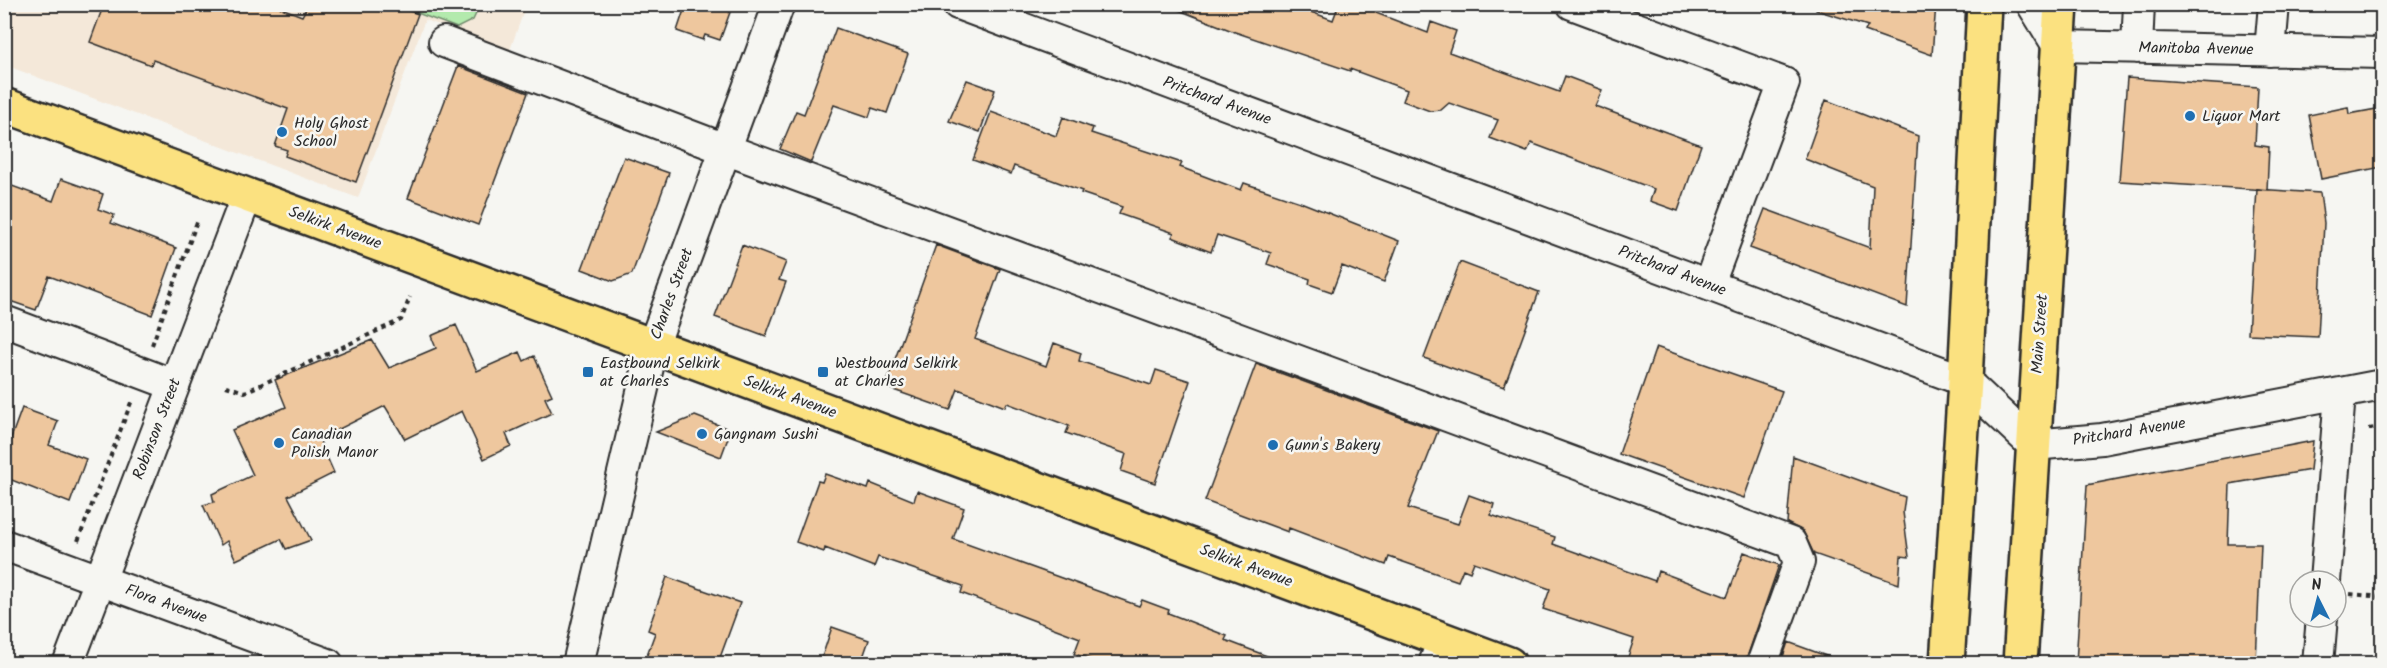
<svg xmlns="http://www.w3.org/2000/svg" width="2387" height="668" viewBox="0 0 2387 668" font-family="Kalam,sans-serif">
<style>
.built{fill:#f4e8d9}
.green{fill:#b3eaad;stroke:#6f8a6c;stroke-width:1.5}
.building{fill:#eec79e;stroke:#2b2b2b;stroke-width:1.5}
.lines{fill:none;stroke-linecap:round;stroke-linejoin:round}
.minor-casing{stroke:#2b2b2b;stroke-width:34}
.major-casing{stroke:#2b2b2b;stroke-width:38}
.path{stroke:#2b2b2b;stroke-width:4;stroke-dasharray:4.5 4.5;stroke-linecap:butt}
.minor{stroke:#f6f6f2;stroke-width:30}
.major{stroke:#fbe180;stroke-width:33}
.poi-dot{fill:#1f6fb2;stroke:#f6f6f2;stroke-width:2}
.labels{text-anchor:middle;dominant-baseline:central;stroke-width:5;stroke-linejoin:round;paint-order:stroke}
.street-label{font-size:16px;fill:#2b2b2b;stroke:#f6f6f2}
.poi-label{font-size:16px;fill:#2b2b2b;stroke:#f6f6f2;text-anchor:start}
</style>
<rect width="100%" height="100%" fill="#f6f6f2"/>
<filter id="ink" filterUnits="userSpaceOnUse"><feTurbulence type="fractalNoise" baseFrequency=".0167" numOctaves="2"/><feDisplacementMap in="SourceGraphic" scale="12" xChannelSelector="R" yChannelSelector="G"/><feConvolveMatrix kernelMatrix="1 2 1 2 8 2 1 2 1" color-interpolation-filters="sRGB"/></filter>
<g filter="url(#ink)">
<path class="built" d="M4,5h522l-16,45 -85,-30 -67,178 -353,-133z"/>
<path class="green" d="M396,5h84l-7,15 -16,8z"/>
<path class="building" d="M104,4h167l31,12 5,-9 10,1 1,-4h73l27,10 -62,168 -71,-26 2,-6 -12,-4 13,-37 -135,-49 -2,5 -61,-23z
M686,4h47l-13,36 -15,-5 -2,5 -26,-9z
M1172,4h117l44,16 6,-16h40l-3,9 52,20 3,-11 25,9 -7,21 110,40 6,-16 37,14 -7,16 106,39 -23,66 -28,-10 4,-12 -123,-46 -4,9 -37,-14 8,-18 -49,-17 -8,7 -11,1 -27,-10 4,-11 -57,-21v2l-115,-39 -64,-25z
M1817,4h119l-4,51 -67,-24 3,-5 -52,-16z
M836,28l72,26 -21,59 -15,-5 -3,9 -35,-12 -23,57 -31,-13 16,-38 8,3z
M458,66l70,27 -50,132 -70,-27z
M2127,78l131,9 -3,58 14,2 -2,43 -148,-9z
M967,80l28,10 -15,42 -31,-11z
M1826,100l92,36 -11,171 -157,-59 15,-39 105,39 3,-62 -68,-27z
M2348,107l1,7 33,-6v59l-61,12 -12,-64z
M991,112l65,24 7,-19 30,11 -2,5 91,30 -2,4 61,23 3,-7 59,20 96,38 -15,41 -42,-16 -10,26 -23,-8 1,-5 -43,-15 4,-11 -54,-18 -6,17 -39,-15 2,-4 -55,-19 3,-7 -41,-14 1,-2 -68,-25 -3,8 -38,-14z
M624,157l45,16 -37,101 -19,7 -31,-12z
M61,179l42,15 -5,15 16,6 -3,8 65,25 -24,67 -103,-39 -13,34 -32,-11v-116l49,18z
M2257,189l63,4 4,30 -6,114 -70,-3z
M742,245l44,17 -7,18 7,2 -20,54 -51,-19z
M936,245l64,24 -25,70 71,27 8,-23 27,10 -2,8 72,24 5,-15 34,11 -35,102 -34,-12 5,-17 -60,-21 3,-7 -62,-23 -2,4 -47,-18 -8,21 -65,-23z
M1460,262l79,30 -35,95 -80,-29z
M456,325l21,46 43,-19 4,9 10,-5 18,39 -7,3 7,15 -46,21 5,12 -27,13 -22,-48 -57,28 -20,-33 -66,33 15,34 -46,23 23,44 -25,9 -5,-10 -45,21 -9,-19 -6,4 -18,-40 11,-3 -2,-8 41,-19 -21,-45 54,-23 -11,-27 97,-40 17,28 47,-20 -5,-12z
M1656,347l126,44 -38,107 -125,-44z
M1256,364l182,67 -30,77 50,16 11,-29 25,9 -3,11 64,22 -2,7 102,37 3,-10 69,26 17,-45 35,13 -34,98h-119l8,-24 -91,-30 7,-20 -76,-27 -4,10 -7,-3 -5,12 -69,-24 -3,8 -97,-37 -1,4 -83,-31z
M22,408l36,13 -9,24 37,14 -16,44 -66,-26v-20z
M695,416l36,14 -10,27 -65,-25z
M2313,441l-3,29 -80,14 -2,60h33l-5,119h-180l11,-178z
M1793,456l112,41 -2,15 6,45 -8,-1 -2,28 -85,-30 -11,-23 -16,-8z
M825,474l43,15 2,-6 44,18 3,-10 47,17 -11,31 186,67 3,-6 27,10 -1,3 59,23 -2,4 55,21 -1,2h-177l-28,-9 6,-16 -119,-45 2,-7 -85,-29 -4,10 -49,-19 -1,4 -28,-10 22,-61 4,1z
M667,577l73,26 -22,60h-74l11,-30 -7,-3z
M832,627l37,13 -8,23h-21l-18,-6z
M1788,642l52,19 -1,2h-58z"/>
<g class="lines">
<defs>
<path id="minor" d="M958,4l1007,377 68,64 69,-6 280,-54
M1572,4l212,79 -75,201
M2032,4l26,42 324,7
M444,42l281,107 1066,394 8,19 -37,102
M2137,48l2,-44
M2270,51l4,-47
M4,321l170,64
M4,545l324,119
M2325,581l15,-187
M68,664l179,-469
M578,664l75,-318 126,-342
M1434,664l9,-24
M2318,664l4,-47"/>
<path id="major" d="M4,105l1505,559
M1947,664l18,-283 19,-377
M2020,664l41,-660"/>
</defs>
<use href="#minor" class="minor-casing"/>
<use href="#major" class="major-casing"/>
<path class="path" d="M152,345l46,-126
M226,386l19,6 156,-72 9,-23
M2369,429l13,-2
M78,541l54,-141
M2350,594l32,3"/>
<use href="#minor" class="minor"/>
<use href="#major" class="major"/>
</g>
</g>
<g class="poi-dot">
<circle cx="2190" cy="116" r="6"/>
<circle cx="282" cy="132" r="6"/>
<rect x="582" y="366" width="12" height="12" rx="3"/>
<rect x="817" y="366" width="12" height="12" rx="3"/>
<circle cx="702" cy="434" r="6"/>
<circle cx="279" cy="443" r="6"/>
<circle cx="1273" cy="445" r="6"/>
</g>
<g class="labels">
<g class="street-label">
<text transform="translate(2196 49) rotate(1)">Manitoba Avenue</text>
<text transform="translate(1217 101) rotate(20)">Pritchard Avenue</text>
<text transform="translate(335 228) rotate(20)">Selkirk Avenue</text>
<text transform="translate(1672 271) rotate(21)">Pritchard Avenue</text>
<text transform="translate(672 294) rotate(-70)">Charles Street</text>
<text transform="translate(2040 334) rotate(-86)">Main Street</text>
<text transform="translate(790 397) rotate(20)">Selkirk Avenue</text>
<text transform="translate(157 429) rotate(-69)">Robinson Street</text>
<text transform="translate(2129 432) rotate(-9)">Pritchard Avenue</text>
<text transform="translate(1246 566) rotate(20)">Selkirk Avenue</text>
<text transform="translate(166 604) rotate(20)">Flora Avenue</text>
</g>
<g class="poi-label">
<text x="2202" y="116">Liquor Mart</text>
<text x="294" y="123">Holy Ghost<tspan x="294" dy="18">School</tspan></text>
<text x="600" y="363">Eastbound Selkirk<tspan x="600" dy="18">at Charles</tspan></text>
<text x="835" y="363">Westbound Selkirk<tspan x="835" dy="18">at Charles</tspan></text>
<text x="291" y="434">Canadian<tspan x="291" dy="18">Polish Manor</tspan></text>
<text x="714" y="434">Gangnam Sushi</text>
<text x="1285" y="445">Gunn's Bakery</text>
</g>
</g>
<rect width="2387" height="668" fill="none" stroke="#f6f6f2" stroke-width="24"/>
<rect x="12" y="12" width="2363" height="644" fill="none" stroke="#2b2b2b" stroke-width="2" filter="url(#ink)"/>
<g transform="translate(2318 599) rotate(354)"><circle r="28" fill="#f6f6f2" stroke="#a5a5a2" stroke-width="1.5"/>
<path d="M0-4.5L10 22L0 15L-10 22Z" fill="#1f6fb2"/>
<text y="-9" font-size="16" font-weight="bold" text-anchor="middle" fill="#2b2b2b">N</text>
</g>
</svg>
